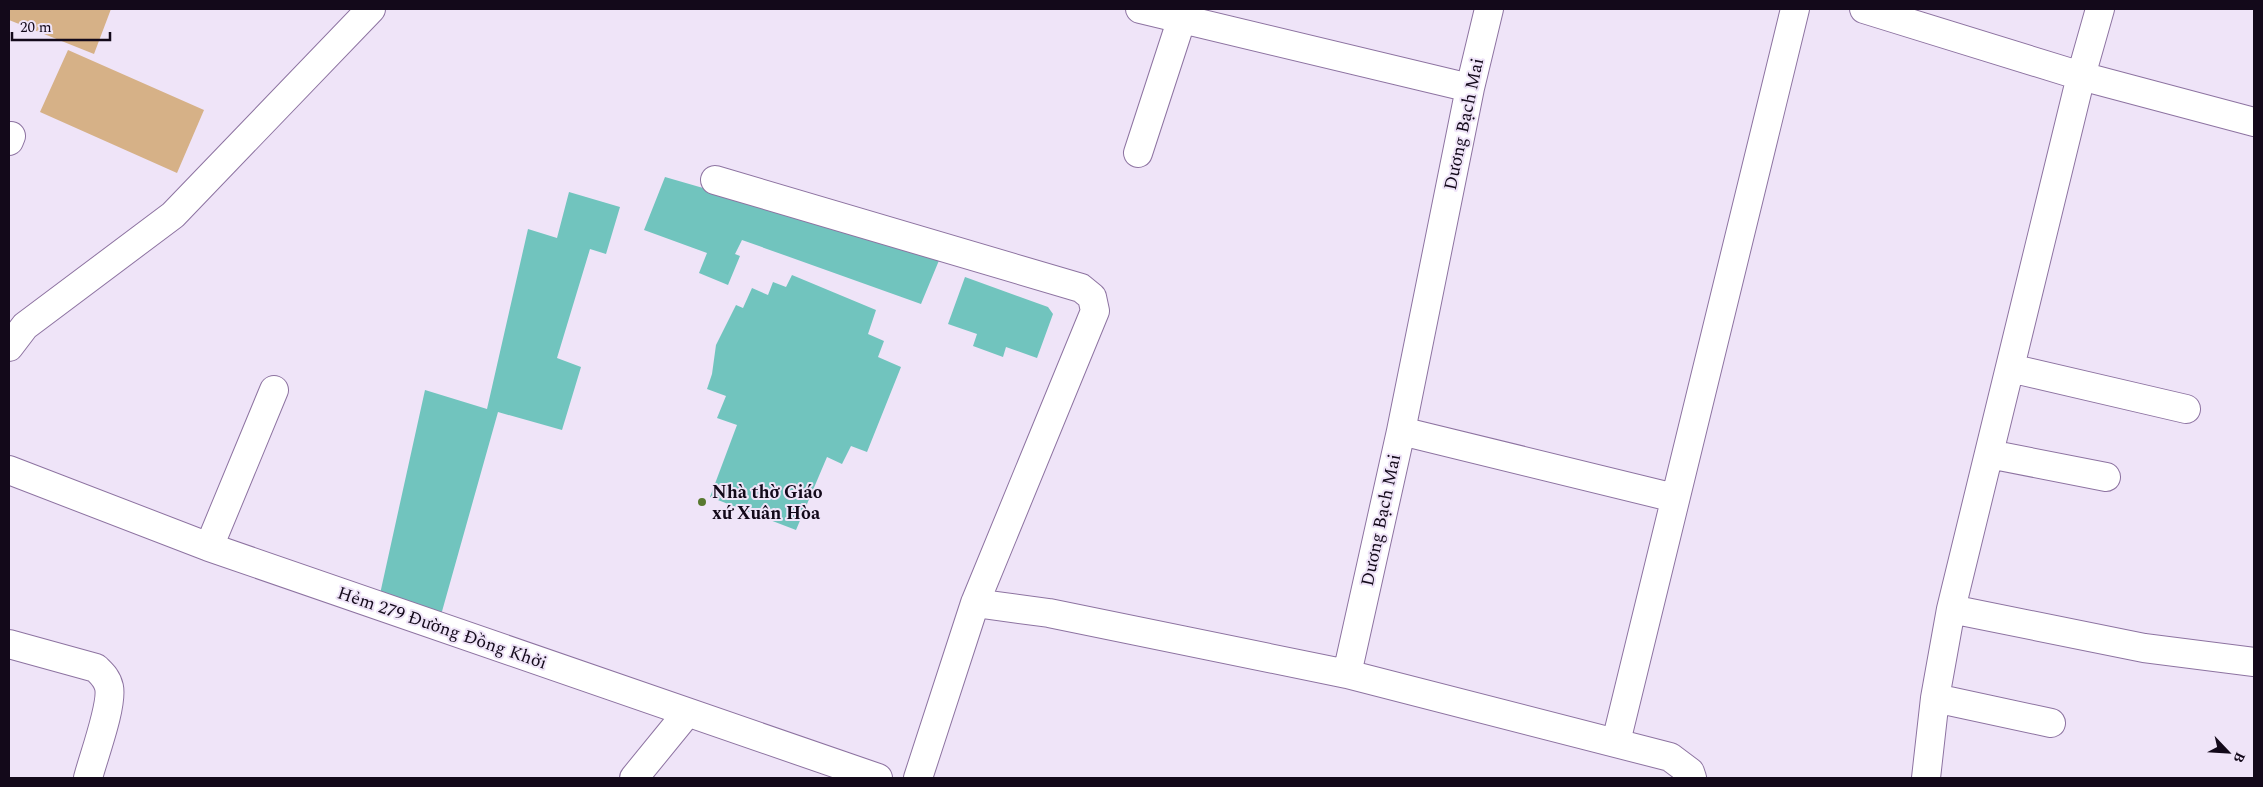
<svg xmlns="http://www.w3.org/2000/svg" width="2263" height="787" viewBox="0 0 2263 787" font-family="Spectral,serif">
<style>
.green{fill:#d6b187}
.building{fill:#71c4be}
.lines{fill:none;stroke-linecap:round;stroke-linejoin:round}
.minor-casing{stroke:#8d73a1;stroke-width:30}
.minor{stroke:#fff;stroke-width:28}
.poi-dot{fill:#58782f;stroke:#efe4f8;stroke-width:2}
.labels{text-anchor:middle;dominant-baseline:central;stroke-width:4;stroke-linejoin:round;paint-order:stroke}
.street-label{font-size:18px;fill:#13091a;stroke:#efe4f8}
.poi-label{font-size:18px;font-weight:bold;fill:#13091a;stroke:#efe4f8;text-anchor:start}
</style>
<rect width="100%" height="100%" fill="#efe4f8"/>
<path class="green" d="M9,9h102l-17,45 -85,-34z
M68,50l136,60 -27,63 -137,-61z"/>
<path class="building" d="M665,177l90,26 185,55 -19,46 -179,-64 -7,14 5,2 -12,29 -29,-12 8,-20 -63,-23z
M569,192l51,15 -14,47 -16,-5 -33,109 24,9 -19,63 -64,-18 -57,203 -61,-21 45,-204 62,19 41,-180 29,9z
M792,275l84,35 -8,24 16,7 -6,16 23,10 -34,85 -16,-6 -9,18 -15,-7 -31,73 -86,-33 27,-72 -20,-7 9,-22 -19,-7 5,-15 4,-29 20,-40 7,3 9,-20 16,7 5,-13 13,5z
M965,277l83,30 5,7 -16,44 -31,-11 -3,10 -30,-11 4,-12 -29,-10z"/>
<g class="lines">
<defs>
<path id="minor" d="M1140,9l330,79
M1489,9l-19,79 -69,343 -54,243 323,83 20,15 2,6
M1864,9l217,67 173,46
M9,141l2,-5
M1138,153l44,-135
M715,180l366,108 11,9 3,14 -120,292 -57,175
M9,347l16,-21 148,-111 198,-206
M2010,368l176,41
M1401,431l274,67
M1989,454l117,23
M9,470l200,77 669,231
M209,547l65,-157
M975,603l74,10 298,61
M1951,609l193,39 110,14
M9,644l87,24c6,6 11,10 13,19 4,18 -16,71 -21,91
M1935,698l116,25
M1616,742l179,-733
M634,778l53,-65
M1926,778l9,-80 16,-89 130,-533 19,-67"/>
</defs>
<use href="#minor" class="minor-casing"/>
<use href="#minor" class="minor"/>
</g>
<circle class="poi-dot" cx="702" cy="502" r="5"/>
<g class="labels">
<g class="street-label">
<text transform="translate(1464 124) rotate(-78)">Dương Bạch Mai</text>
<text transform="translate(1381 520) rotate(-78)">Dương Bạch Mai</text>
<text transform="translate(442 628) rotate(19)">Hẻm 279 Đường Đồng Khởi</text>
</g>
<g class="poi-label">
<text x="712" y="492">Nhà thờ Giáo<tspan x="712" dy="21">xứ Xuân Hòa</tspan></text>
</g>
</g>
<rect width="2263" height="787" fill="none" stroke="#13091a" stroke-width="20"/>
<g transform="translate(2228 752) rotate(115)" stroke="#efe4f8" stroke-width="4" paint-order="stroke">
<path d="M0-4L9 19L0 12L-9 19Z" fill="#13091a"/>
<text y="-8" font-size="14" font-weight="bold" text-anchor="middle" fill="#13091a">B</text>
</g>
<path d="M12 32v8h98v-8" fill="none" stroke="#13091a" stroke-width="2.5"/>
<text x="20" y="32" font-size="15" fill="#13091a" stroke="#efe4f8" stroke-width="4" paint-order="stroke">20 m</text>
</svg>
